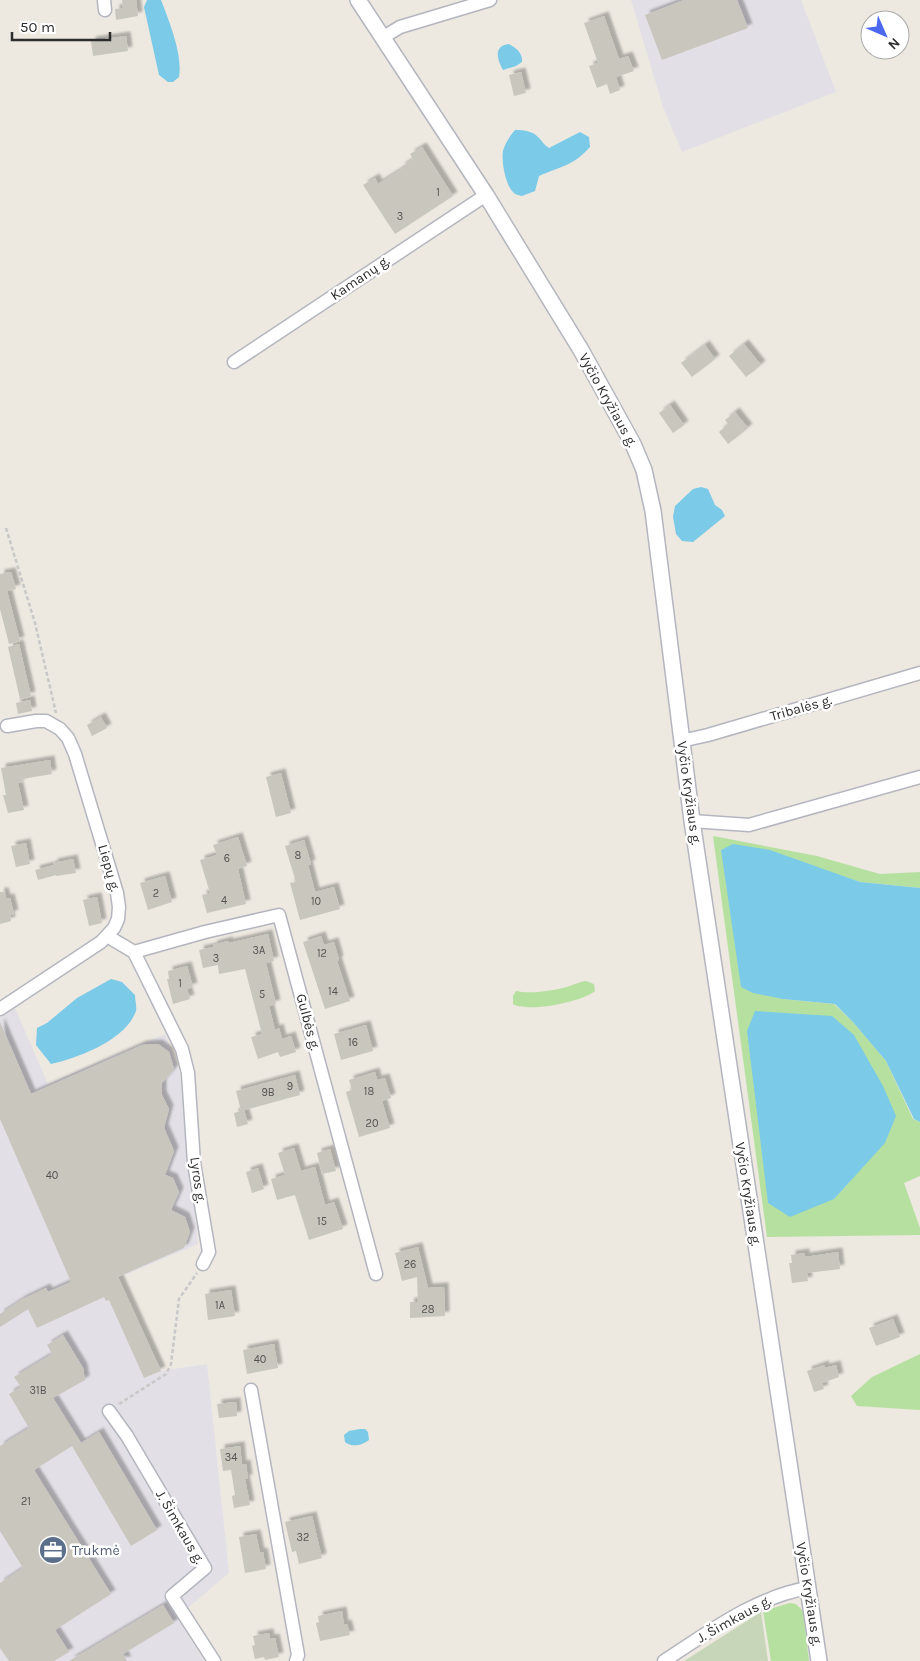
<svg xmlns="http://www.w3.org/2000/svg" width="920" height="1661" viewBox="0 0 920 1661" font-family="Karla,sans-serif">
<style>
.industrial{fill:#e2e0e6}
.green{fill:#b6e0a0;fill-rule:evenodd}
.cemetery{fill:#c7d6b8}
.water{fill:#7acae8}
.building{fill:#c9c6be;filter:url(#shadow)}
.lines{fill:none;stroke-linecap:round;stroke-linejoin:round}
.minor-casing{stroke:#b3b6bf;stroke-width:15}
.tertiary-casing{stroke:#b3b6bf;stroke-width:18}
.path{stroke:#c8c8c8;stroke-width:2.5;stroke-dasharray:4 2.5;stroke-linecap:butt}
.minor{stroke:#fff;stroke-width:12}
.tertiary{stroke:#fff;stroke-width:15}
.labels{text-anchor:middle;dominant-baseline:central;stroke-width:5;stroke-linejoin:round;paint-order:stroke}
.number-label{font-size:11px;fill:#545351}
.street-label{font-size:14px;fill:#2d2d2d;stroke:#fff}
.service-label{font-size:14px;fill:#4e5e75;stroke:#fff;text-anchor:start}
</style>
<defs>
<filter id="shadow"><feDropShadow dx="4.5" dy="-4.5" stdDeviation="1" flood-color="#0004"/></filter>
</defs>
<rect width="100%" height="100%" fill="#ede8e0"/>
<path class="industrial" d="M631,0h170l35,92 -154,60 -19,-45z
M15,1008l33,76 117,-50 15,39 18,171 -80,34 43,93 46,-7 22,209 -52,44 27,44h-204v-643z"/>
<path class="green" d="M713,836l104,20 63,18 40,-2v16l-60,-6 -45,-15 -32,132 51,5 19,18 33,39 27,58 7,3v54l-16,7 16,45v7l-153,2zM883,1086l-32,94 -17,19z
M586,981l8,3 1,7c-13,11 -68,22 -82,13v-8l3,-5c12,3 35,0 47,-3 8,-2 15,-6 23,-7z
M920,1354v56l-63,-4 -6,-10 21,-19z
M790,1603l6,1 7,7 6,50h-38l-8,-50z"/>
<path class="cemetery" d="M761,1612l7,49h-84z"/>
<path class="water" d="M147,0h14c8,21 22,55 18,77l-6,5h-5l-9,-7 -15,-68z
M509,44c7,4 14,9 13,18l-6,4 -13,4c-6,-11 -10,-24 6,-26z
M515,130c10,0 18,1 24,8 4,4 5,7 10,10l31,-16 9,5 1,10c-17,19 -29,19 -51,29l-4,15 -13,5c-1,0 -7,-2 -8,-3 -8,-6 -13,-32 -11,-42 2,-8 7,-15 12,-21z
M701,487l7,2 7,16 7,5 3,6 -32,26 -11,-1 -6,-7 -3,-17 2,-11 18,-17z
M733,844l37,6 90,32 60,6v234l-6,-3 -28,-58 -33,-39 -18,-18 -52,-5 -30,-6 -12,-6 -20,-137z
M111,979l11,3 13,13c0,5 2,12 1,16 -10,29 -58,47 -85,53l-15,-19 1,-17 10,-5 30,-25z
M755,1011l77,5 22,19 29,51 13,30 -11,27 -51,56 -44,18 -22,-14 -21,-172z
M360,1429h5l3,3 1,8c-6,5 -17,8 -24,2l-1,-7 5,-4z"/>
<path class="building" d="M122,0h14l2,16 -22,4 -1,-11 8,-1z
M684,0h53l11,28 -86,32 -17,-45z
M604,16l15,43 9,-3 6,15 -18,6 4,13 -10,4 -3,-10 -10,4 -8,-22 9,-3 -14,-40z
M126,36l2,15 -35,5 -2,-15z
M521,72l5,21 -12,3 -5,-21z
M422,147l31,49 -58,38 -32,-49 12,-7 3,6 24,-15 -1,-2 12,-8 -3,-5z
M744,344l17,21 -15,12 -17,-21z
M705,345l10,14 -23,18 -11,-14z
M670,405l14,20 -11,8 -14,-20z
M735,412l13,16 -20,16 -9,-12 9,-8 -3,-4z
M11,572l5,17 -9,2 13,50 -11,3 -9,-35v-35z
M19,644l12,52 -11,3 -12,-52z
M30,700l2,11 -14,3 -2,-11z
M101,717l6,11 -15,8 -5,-11z
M50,760l2,14 -30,5 1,3 -5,1 6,27 -16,3 -5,-18h3l-5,-27z
M281,773l10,40 -15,4 -10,-40z
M238,837l9,29 -9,3 8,35 -39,9 -5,-18 8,-2 -10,-33 17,-5 -4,-10z
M304,840l7,24 -3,1 7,27 19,-5 6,22 -40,11 -10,-37 6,-1 -11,-36z
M26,843l4,21 -14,3 -5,-21z
M73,859l3,14 -20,3v-1l-18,5 -3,-10 19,-5 -1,-2z
M165,876l7,26 -24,8 -8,-27z
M0,892h4l2,7 4,-1 4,16 -4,1 1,6 -11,3z
M97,897l5,26 -13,3 -6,-26z
M268,934l6,27 -8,2 10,41 -7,2 6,24 4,-2 3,11 9,-3 5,16 -16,5 -2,-5 -20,7 -7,-22 11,-3 -17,-65 -26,5 -1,-9 -15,3 -4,-18 14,-3v-2l15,-4 1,2z
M321,936l3,9 10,-3 5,18 -2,1 13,40 -25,8 -22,-67z
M187,966l6,21 -6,2 3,10 -17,5 -6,-25h2l-1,-8z
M0,1022l31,72 111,-49 16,-1 11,8 5,17 -12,14v12l7,14 -5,19 10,23 -9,24 8,3 6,14 -8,18 14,7 5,15 -6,16 -66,29 43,94 -17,7 -35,-78 -3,1 -2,-4 -67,31 -9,-19 -28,18v-13l23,-15 23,-11 2,4 23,-10 -71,-163z
M366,1025l7,26 -32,9 -7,-26z
M375,1072l2,8 8,-2 6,20 -9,3 8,27 -31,9 -13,-45 6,-2 -3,-10z
M295,1075l5,20 -59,16 -5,-20z
M244,1110l4,14 -11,3 -3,-14z
M294,1148l7,23 14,-4 10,38 9,-3 9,27 -34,11 -14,-45 -18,5 -6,-21 14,-4 -7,-22z
M330,1149l6,22 -14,3 -5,-21z
M258,1168l6,21 -12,4 -6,-21z
M418,1247l10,41 16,-1 1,29 -35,2v-16h8l-1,-25 -15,4 -7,-28z
M838,1252l2,17 -33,4 1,8 -16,2 -3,-20h3l-1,-8 14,-2v4z
M231,1290l4,26 -27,4 -3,-26z
M893,1319l7,18 -24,9 -7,-18z
M63,1335l20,33 2,12 -32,18 28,45 18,-11 58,98 -26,16 -59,-100 -38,24 77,124 -56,36 14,22 -15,9h-45l-9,-13v-65l23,-15 -23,-37v-85l29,-18 -20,-34 12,-7 -7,-10 38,-23 -5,-9z
M274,1344l4,24 -31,6 -4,-24z
M824,1365l1,3 11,-3 3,12 -17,6 2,6 -10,3 -7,-21z
M236,1402l1,14 -18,2 -2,-14z
M240,1446l2,19 4,-1 2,15h-3l5,26 -16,3 -2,-12 3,-1 -4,-25 -8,1 -3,-22z
M312,1516l10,42 -23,6 -3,-13 -4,1 -7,-30z
M256,1534l4,19 3,-1 3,17 -21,4 -6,-36z
M163,1605l11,18 -51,31 4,7h-58z
M342,1611l2,14 3,-1 3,11 -30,6 -4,-18 3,-1 -1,-6z
M269,1633l1,6 5,-1 4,19 -14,3 -1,-3 -9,2 -3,-13 3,-1 -2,-9z"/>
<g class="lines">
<defs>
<path id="minor" d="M104,0l1,10
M382,38l18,-11 90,-27
M234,362l252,-167
M681,741l27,-6 212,-62
M692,821l57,4 171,-48
M107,936l27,16 48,97 6,24 6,90 15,89 -6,12
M134,952l71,-20 74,-17 97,359
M0,1009l101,-67 13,-14 4,-9 1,-12 -2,-14 -42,-139 -7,-16 -8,-9 -14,-8h-10l-29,5
M251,1390l47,265 -2,6
M109,1411l18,25 78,132 -33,28 42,65
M664,1661c45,-29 91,-64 144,-73"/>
<path id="tertiary" d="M358,0l128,195 95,155 52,94 11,26 9,41 39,310 127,840"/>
</defs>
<use href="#minor" class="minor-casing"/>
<use href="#tertiary" class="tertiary-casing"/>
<path class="path" d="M6,528l29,95 21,90
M119,1404l47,-30 5,-10 8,-65 18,-26"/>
<use href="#minor" class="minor"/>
<use href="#tertiary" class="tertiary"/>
</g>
<defs>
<symbol id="office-disc" viewBox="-11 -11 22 22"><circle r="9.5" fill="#5c6f8a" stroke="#fff"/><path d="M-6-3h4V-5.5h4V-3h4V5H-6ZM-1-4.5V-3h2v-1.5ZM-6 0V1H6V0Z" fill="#fff"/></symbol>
</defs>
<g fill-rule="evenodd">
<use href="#office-disc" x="37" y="1534" width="32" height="32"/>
</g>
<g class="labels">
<g class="number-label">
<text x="438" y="192">1</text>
<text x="400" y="216">3</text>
<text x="298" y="855">8</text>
<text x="227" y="858">6</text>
<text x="156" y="893">2</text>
<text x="224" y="900">4</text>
<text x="316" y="901">10</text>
<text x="259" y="950">3A</text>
<text x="322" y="953">12</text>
<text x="216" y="958">3</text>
<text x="180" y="983">1</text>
<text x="333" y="991">14</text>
<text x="262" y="994">5</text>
<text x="353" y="1042">16</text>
<text x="290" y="1086">9</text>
<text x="369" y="1091">18</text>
<text x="268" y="1092">9B</text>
<text x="372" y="1123">20</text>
<text x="52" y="1175">40</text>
<text x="322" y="1221">15</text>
<text x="410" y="1264">26</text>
<text x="220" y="1305">1A</text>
<text x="428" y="1309">28</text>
<text x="260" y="1359">40</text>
<text x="38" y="1390">31B</text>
<text x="231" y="1457">34</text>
<text x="26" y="1501">21</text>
<text x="303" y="1537">32</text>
</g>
<g class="street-label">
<text transform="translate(360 278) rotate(-34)">Kamanų g.</text>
<text transform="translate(608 400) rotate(61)">Vyčio Kryžiaus g.</text>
<text transform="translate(801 708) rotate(-16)">Tribalės g.</text>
<text transform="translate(689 793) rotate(82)">Vyčio Kryžiaus g.</text>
<text transform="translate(109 868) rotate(74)">Liepų g.</text>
<text transform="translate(308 1022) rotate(75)">Gulbės g.</text>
<text transform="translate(198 1180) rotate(82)">Lyros g.</text>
<text transform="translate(748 1194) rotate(81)">Vyčio Kryžiaus g.</text>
<text transform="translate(180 1527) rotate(60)">J. Šimkaus g.</text>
<text transform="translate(809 1594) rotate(81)">Vyčio Kryžiaus g.</text>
<text transform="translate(734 1619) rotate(-29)">J. Šimkaus g.</text>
</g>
<g class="service-label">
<text x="72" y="1550">Trukmė</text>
</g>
</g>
<g transform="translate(885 35) rotate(135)"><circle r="24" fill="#ffffff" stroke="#ababab"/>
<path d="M0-4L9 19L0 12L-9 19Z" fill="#4b68ef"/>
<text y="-8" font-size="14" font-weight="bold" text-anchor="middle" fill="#2d2d2d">N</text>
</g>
<path d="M12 32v8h98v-8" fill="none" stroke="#2d2d2d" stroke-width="2.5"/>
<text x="20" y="32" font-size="15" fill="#2d2d2d" stroke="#ffffff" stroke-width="4" paint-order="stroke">50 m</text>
</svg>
